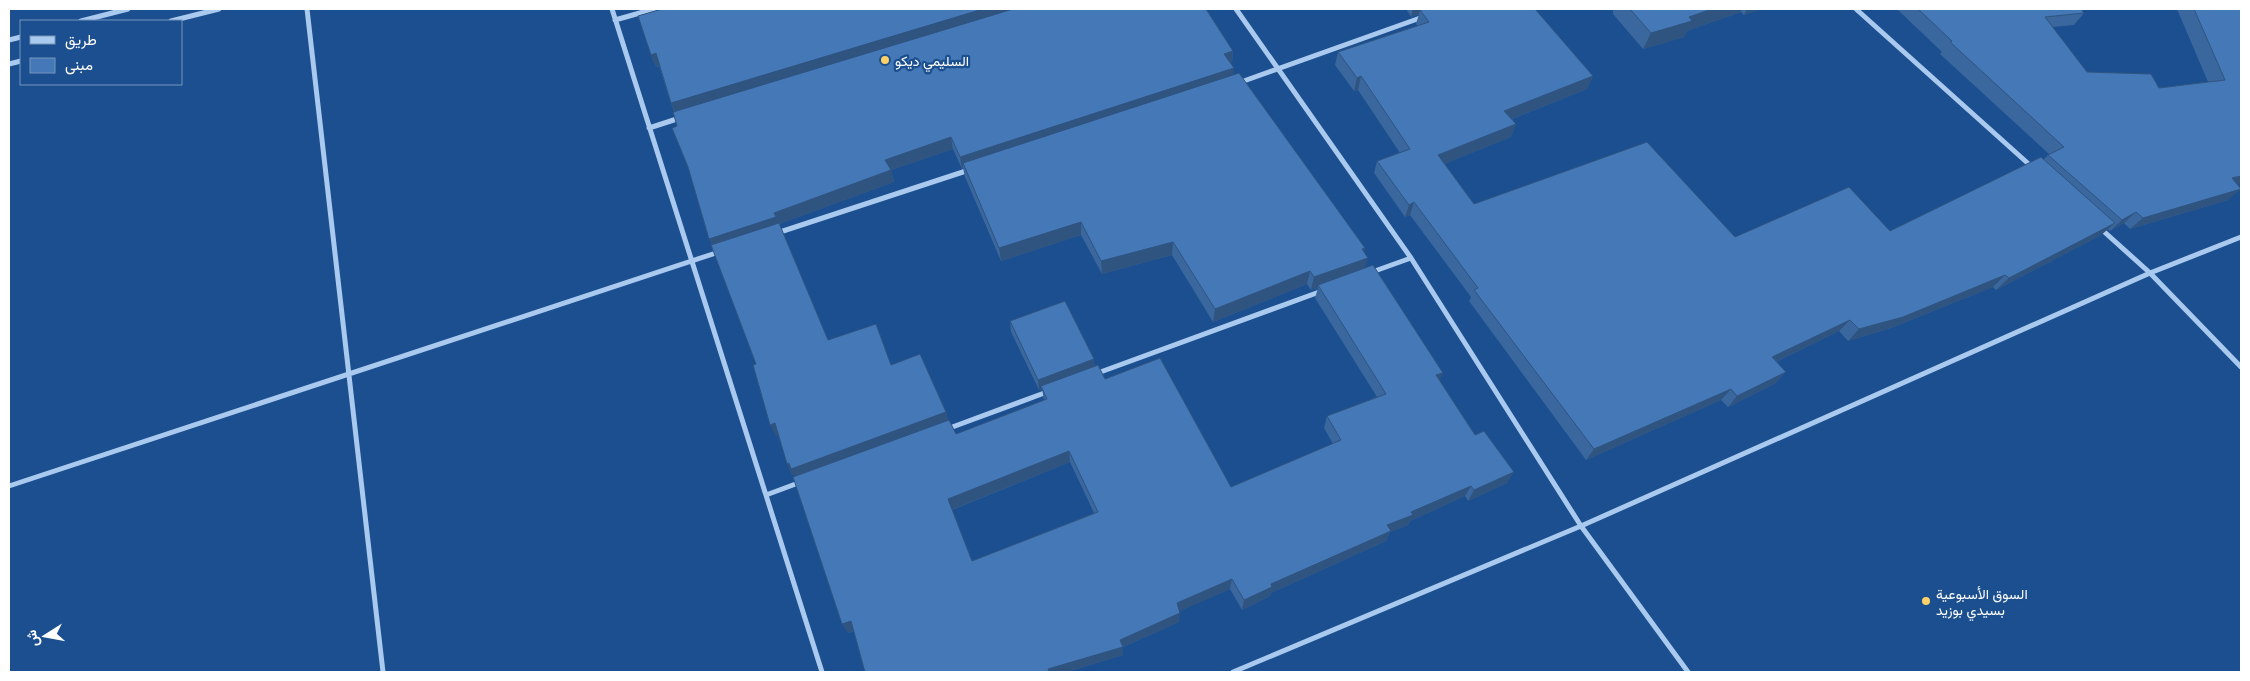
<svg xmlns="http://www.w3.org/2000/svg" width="2250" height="681" viewBox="0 0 2250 681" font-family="'Noto Sans',Vazirmatn,sans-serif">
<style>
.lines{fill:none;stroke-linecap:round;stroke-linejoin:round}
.street{stroke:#a9c9ee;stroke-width:5}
.wall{fill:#3a679d;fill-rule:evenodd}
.shaded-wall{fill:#305480}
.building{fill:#4478b7;stroke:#305480;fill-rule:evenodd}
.poi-dot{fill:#ffd166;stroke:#1b4f8f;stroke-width:2}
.labels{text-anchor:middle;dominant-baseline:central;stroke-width:4.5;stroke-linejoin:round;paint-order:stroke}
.poi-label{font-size:14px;fill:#fff;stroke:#1b4f8f;text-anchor:start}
</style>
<rect width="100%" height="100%" fill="#1b4f8f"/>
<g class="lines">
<path class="street" d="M307,9l76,663
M612,9l210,663
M1236,9l175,249 170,268 107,146
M1856,9l176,158
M615,20l39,-11
M81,21l47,-12
M171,21l48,-12
M9,40l12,-3
M9,64l12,-3
M1241,82l182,-65
M649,128l31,-10
M2100,228l50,45 91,94
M777,233l192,-63
M1372,272l39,-14
M1095,374l227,-83
M947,429l100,-37
M9,486l710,-234
M766,495l35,-13
M1233,672l348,-146 569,-253 91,-36"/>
</g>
<path class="wall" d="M1406,9h129l58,67 -6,13 -75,30 4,5 -5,13 -67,27 30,40 261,33 155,-6 154,-72 5,-5 -109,-100 2,-2 -45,-43h184l3,4 -10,12 -22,2 35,45 72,16 49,-6 -31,-73h64l-3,176 -10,15 -98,29 -6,-6 -14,8 -2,-2 -7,6 -105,55 -3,-3 -102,41 -43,13 -9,-10 -63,31v21l-48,24 -7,-7 -135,60 -117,-159 2,-4 -61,-82 -5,2 -31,-44 3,-12 23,-8 -42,-63 -4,1 -19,-26 3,-13 80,-26 -2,-2 3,-10 -8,3z
M1613,9h147l-16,6 -3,-3 -54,19 -3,6 -41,12 -30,-35z
M1233,51l-1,12h-1l2,12 132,173 -1,4 1,16 142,215 -39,18 -3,-5 -55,25 -2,4 -18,7 -4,9 -115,52 -1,3 -28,14 -12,-21 -51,22v11l-56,25v8l-56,17h-202l-11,-41 -6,2 -53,-157 -1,-2 -2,1 -14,-40 -2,1 -20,-72 -44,-119 -35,-119 -3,-14 -3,-9 -12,-37 -3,1 -5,-12zM953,149l9,20 1,-1 2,9 36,84 80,-26 21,39 70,-19 41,67 94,-38 4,6 7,-2 -3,10 62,99 -50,19 -3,12 9,16 -102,43 -126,-108 -10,-12 -85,-46 1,11 28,58 3,-1 2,11 -88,34 -8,-14 -2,-8 -55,-47 -63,-25 -49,-116 115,-42 -3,-12zM1070,462l24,51 -122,48 -20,-51z"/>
<path class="shaded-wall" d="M983,9h41l-348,106 -5,-12z
M1413,9h20l-13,1 -1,4 -8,3z
M1712,9h30l-1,3 -54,19 -3,6 -41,12 8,-16 38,-16z
M1747,9h13l-16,6z
M1233,51l-1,12 -9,3 1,-12z
M656,53l5,12 -5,2 -5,-12z
M1234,68l-1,12 -270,83v5l-1,1 -2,-12z
M1361,76l-3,14 -4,1 3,-13z
M1593,76l-6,13 -88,35 5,-13z
M1516,124l-5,13 -77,31 4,-13z
M951,137l2,12 -65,22 -3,-11z
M891,170l3,12 -115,42 -64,26 -6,-11 65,-26z
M2241,176v8l-23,5 14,-11z
M2241,189l-13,11 -98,29 13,-11z
M1414,202l-4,13 -5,2 4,-12z
M2136,212l-12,11 -14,8 12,-11z
M1081,222v13l-80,26 -2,-13z
M2115,223l-14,12 -105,55 13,-12z
M1173,242l-1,13 -70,19 -1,-13z
M1365,248l-3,12 6,-2 -4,13 -46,14v3l-7,2 3,-13z
M1310,271l-3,13 -94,38 2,-13z
M2005,275l-12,12 -102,41 -43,13 11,-12z
M1850,320l-11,11 -76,37 9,-11z
M1094,359l1,11 -54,16 1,3 -3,1 -1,-10z
M1786,372l-10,11 -48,24 9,-11z
M1443,373l-5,12 -2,-10z
M1731,389l-10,11 -135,60 8,-11z
M946,412l3,11 -153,56 -2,-5 -2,1 -5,-11z
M775,423l5,11 -4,2 -6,-11z
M1069,451l1,11 -119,48 -3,-11z
M1514,472l-7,11 -39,18 6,-11z
M1471,486l-6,10 -55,25 -2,4 -18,7 -4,9 -115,52 -1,3 -28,14 2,-10 27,-16 116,-59 24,-13z
M1232,579l-2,10 -54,24 1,-10z
M1180,613l-1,9 -56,25v8l-56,17h-18l-1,-3 72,-29z
M851,621l5,9 -8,3 -6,-9z"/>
<path class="building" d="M662,9h321l-312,94 -15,-50 -5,2 -13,-39z
M1013,9h193l27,42 -9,3 10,14 -274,89 -9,-20 -66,23 6,10 -117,43 2,4 -67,22 -21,-72 -16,-39 5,-2 -4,-14z
M1424,9h111l58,67 -89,35 12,13 -78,31 36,49 173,-62 88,95 114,-50 41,44 151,-74 74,66 -106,55 -4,-3 -102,42 -44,12 -9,-9 -78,37 14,15 -49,24 -6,-7 -137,60 -120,-159 4,-2 -64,-86 -5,3 -32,-44 33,-12 -49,-73 -4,2 -19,-26 91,-30 -9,-12z
M1630,9h82l-23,8 3,4 -41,12z
M1918,9h163l3,4 -39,4 42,55 64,2 8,14 66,-8 -31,-71h47v167l-9,2 9,11 -98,29 -7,-6 -14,8 -74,-65 16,-8 -114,-105 2,-1z
M1239,73l126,175 -3,1 6,9 -54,19 -4,-6 -95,38 -42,-67 -72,19 -20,-39 -82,26 -36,-85z
M779,223l49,117 48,-16 15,41 29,-11 26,58 -155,57 -2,-6 -2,1 -12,-41 -5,2 -17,-60 3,-1 -45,-119z
M1373,265l70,108 -7,2 39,60 9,-4 30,41 -40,18 -3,-4 -60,26 2,3 -26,10 4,6 -120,53 1,3 -28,13 -12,-21 -55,24 3,10 -60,27 3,7 -75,22 1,3h-184l-14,-51 -9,3 -49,-147 156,-57 7,14 91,-35 -6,-13 57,-21 7,14 55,-21 71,129 110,-47 -14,-24 59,-22 -68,-109zM1069,451l29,61 -126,49 -24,-62z
M1065,301l29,58 -56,21 -28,-59z"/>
<g class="poi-dot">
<circle cx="885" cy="60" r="5"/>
<circle cx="1926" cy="601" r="5"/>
</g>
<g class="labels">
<g class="poi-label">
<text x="895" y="60">السليمي ديكو</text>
<text x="1936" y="593">السوق الأسبوعية<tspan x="1936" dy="16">بسيدي بوزيد</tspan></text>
</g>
</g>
<rect width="2250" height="681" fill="none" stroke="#ffffff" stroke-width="20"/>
<rect x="20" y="20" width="162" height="65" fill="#1b4f8f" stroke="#7695bc"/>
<rect x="30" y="36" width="25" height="8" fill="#a9c9ee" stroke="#7695bc"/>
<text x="65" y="45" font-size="15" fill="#ffffff">طريق</text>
<rect x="30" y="58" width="25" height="15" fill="#4478b7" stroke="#7695bc"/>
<text x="65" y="70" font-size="15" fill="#ffffff">مبنى</text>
<g transform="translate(45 636) rotate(259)" stroke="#1b4f8f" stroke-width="4" paint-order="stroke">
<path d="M0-4L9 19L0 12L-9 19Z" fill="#ffffff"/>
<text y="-8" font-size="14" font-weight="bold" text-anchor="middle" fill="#ffffff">ش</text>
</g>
</svg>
